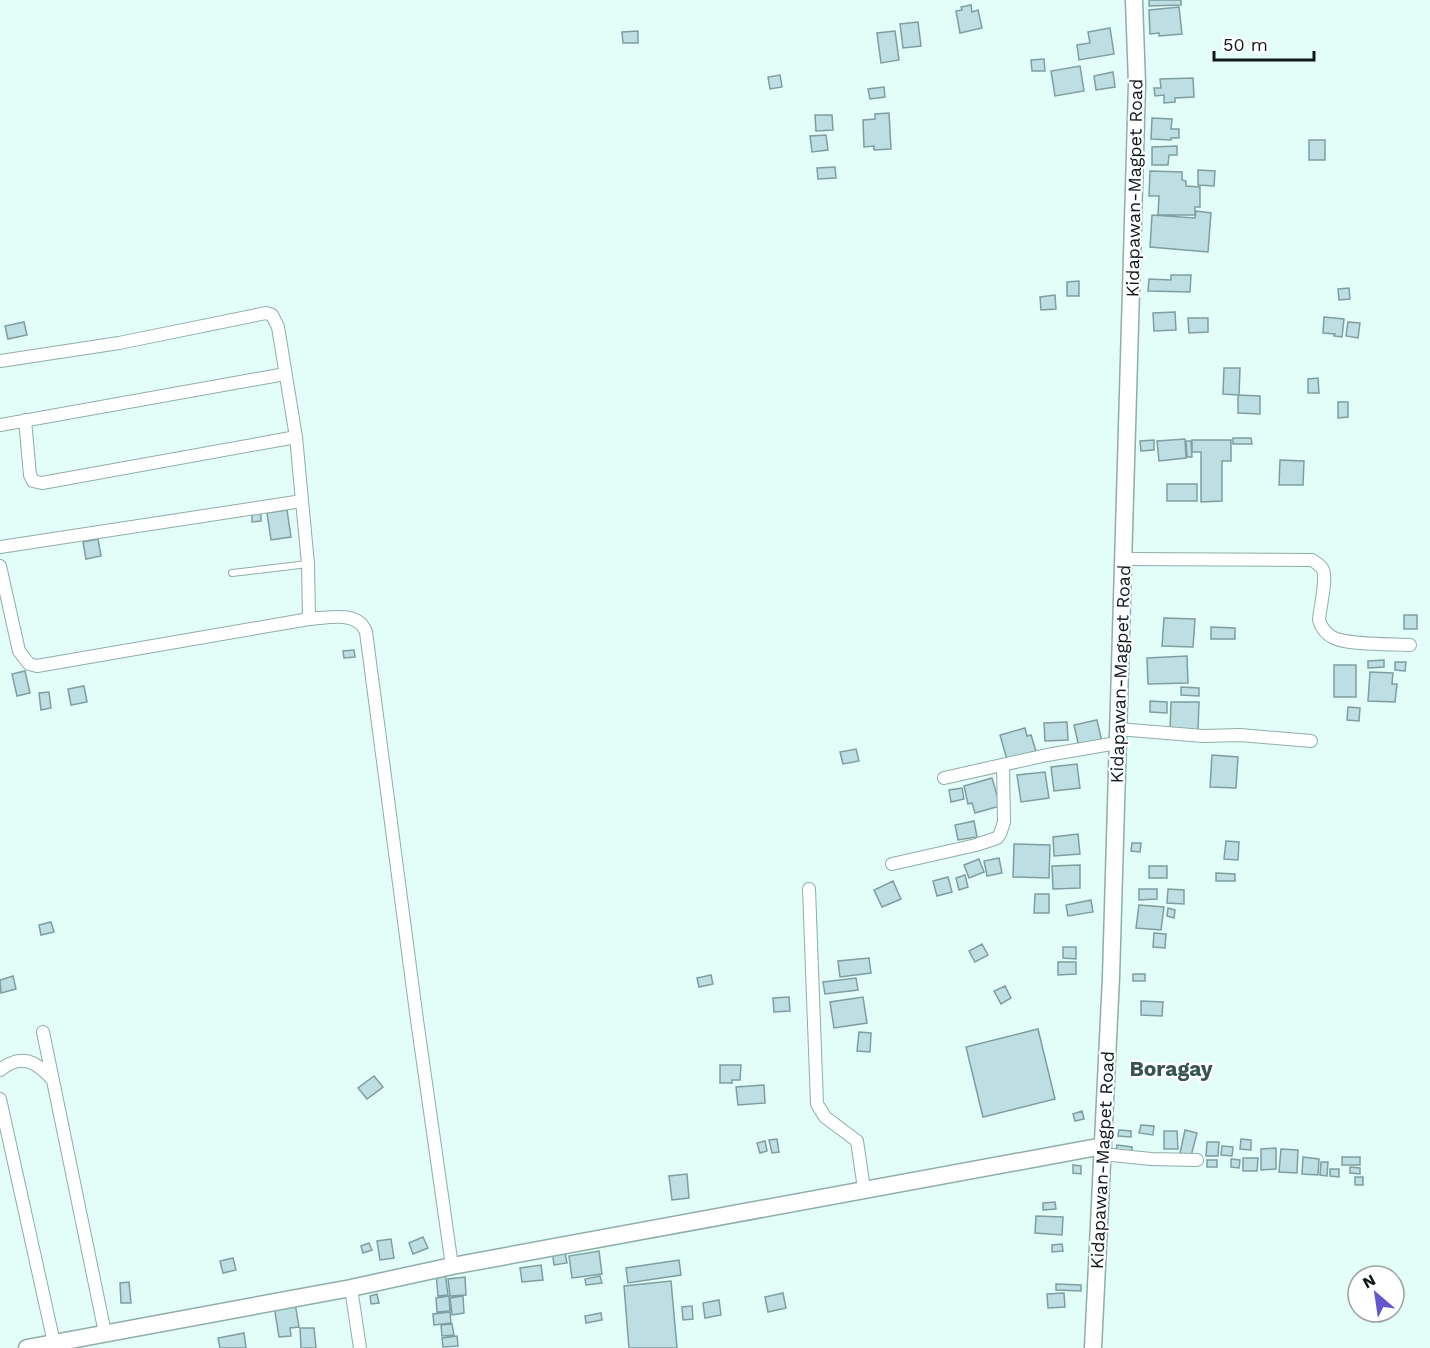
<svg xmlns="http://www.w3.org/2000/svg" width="1430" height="1348" viewBox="0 0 1430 1348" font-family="'Work Sans',sans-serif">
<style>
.building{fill:#bddee2;stroke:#7e9ea1;stroke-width:1.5}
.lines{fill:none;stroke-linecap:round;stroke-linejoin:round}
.lane-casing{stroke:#8eaea9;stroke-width:8}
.street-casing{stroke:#8eaea9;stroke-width:14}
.secondary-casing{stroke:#8eaea9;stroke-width:19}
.lane{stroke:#fff;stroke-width:6}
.street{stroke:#fff;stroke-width:12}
.secondary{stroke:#fff;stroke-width:16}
.labels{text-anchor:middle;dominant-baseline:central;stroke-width:4.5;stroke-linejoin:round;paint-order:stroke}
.street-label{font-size:18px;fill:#0f1b19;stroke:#fff}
.quarter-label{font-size:21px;font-weight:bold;fill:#375550;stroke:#fff}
</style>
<rect width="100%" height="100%" fill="#e3fdf9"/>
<path class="building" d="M1149,0h32v5l-32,1z
M971,5l1,7 6,-2 4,18 -22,5 -4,-22 6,-1 -1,-3z
M1179,7l3,27 -23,2v-3l-9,1 -1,-24z
M918,22l3,24 -18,2 -3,-24z
M1110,28l4,26 -35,6 -2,-15 13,-2 -2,-11z
M638,31v12h-15l-1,-11z
M895,31l4,29 -18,3 -4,-30z
M1044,59l1,12h-13l-1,-11z
M1080,66l4,25 -29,5 -4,-25z
M1113,72l2,15 -19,3 -2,-14z
M780,75l2,12 -12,2 -2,-12z
M1193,78l1,19 -19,1v4l-11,1v-8l-9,1 -1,-8h7l-1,-9z
M884,87l1,10 -15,2 -2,-10z
M889,113l2,36 -17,1v-4l-10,1 -1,-27 12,-1v-5z
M815,115h17l1,15 -17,1z
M1152,118l20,1 -1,10h8v9h-8v2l-20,-1z
M826,135l2,15 -16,2 -2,-16z
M1309,140h16v20h-16z
M1177,146v9h-8l-1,10h-16v-18z
M835,167l1,11 -18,1 -1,-11z
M1198,170l17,1 -1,15 -16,-1z
M1150,171l32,1v8l4,1v5l14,1v20h-5v8h-37l1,-19h-10z
M1196,211l15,2 -3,39 -58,-5 2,-32 43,3z
M1171,275h20l-1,17 -42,-1 1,-12 22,1z
M1079,281v15h-12v-14z
M1349,288l1,11 -11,1 -1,-11z
M1055,295l1,14 -15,1 -1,-13z
M1175,312l1,18 -22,1 -1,-18z
M1324,317l20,2 -2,18 -8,-1 1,-2 -12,-1z
M1188,318h20v14l-19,1z
M24,322l3,13 -19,4 -3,-13z
M1348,322l12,1 -2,15 -12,-2z
M1224,368h16l-1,27 -16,-1z
M1318,378l1,15h-11v-14z
M1238,395l22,1v18l-22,-1z
M1338,402h10v15l-10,1z
M1233,438h18l1,6h-19z
M1185,439l1,19 -27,3 -2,-20z
M1154,440v10l-13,1 -1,-10z
M1192,440h39v21h-9v40l-21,1v-50h-9z
M1186,441h5l1,16h-5z
M1280,460l24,1 -1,24h-24z
M1167,484h30v17h-30z
M287,510l4,27 -20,3 -4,-27z
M261,513v8l-9,1v-8z
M98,539l3,17 -15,3 -3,-17z
M1404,615h13v14h-13z
M1164,618l31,1 -2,28 -31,-1z
M1211,627l24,1v11h-24z
M354,650l1,7 -11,1 -1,-7z
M1187,656l1,27 -40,1 -1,-26z
M1384,660v7l-16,1v-7z
M1395,662h11l-1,9 -10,-1z
M1334,665h22v32h-22z
M25,671l5,22 -13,3 -5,-22z
M1370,672l23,1 -1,11h5l-2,18 -27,-1z
M84,686l3,16 -16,3 -3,-16z
M1181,687l18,1v8l-18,-1z
M49,692l2,16 -10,2 -2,-17z
M1150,701l17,1v11l-17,-1z
M1171,702h28l-1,29 -28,-1z
M1348,707l12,1 -1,13 -12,-1z
M1097,720l5,22 -23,5 -5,-22z
M1067,722l1,18 -23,1 -1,-18z
M1025,728l2,8 4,-1 5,16 -13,4 -15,8 -8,-28z
M856,749l3,12 -16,3 -3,-12z
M1212,755l26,2 -2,31 -26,-1z
M1077,764l3,24 -26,3 -3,-24z
M1045,772l4,26 -28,4 -4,-27z
M992,778l8,28 -25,7 -3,-10 -4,1 -4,-18z
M962,788l2,11 -13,3 -2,-12z
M974,821l3,16 -19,3 -3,-15z
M1078,834l2,20 -26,2 -1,-19z
M1226,841l13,1 -1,18 -14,-1z
M1132,843h9l-1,9 -9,-1z
M1014,844l36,1 -1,33 -36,-1z
M999,858l3,15 -15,3 -3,-15z
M979,859l5,13 -15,6 -5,-13z
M1080,865v23l-27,1 -1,-23z
M1149,866h18v12h-18z
M1216,873l19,1v7h-19z
M965,875l3,12 -9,3 -3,-12z
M948,877l4,15 -15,4 -4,-15z
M893,881l8,18 -19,8 -8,-17z
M1139,889h18v10l-18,1z
M1168,889l16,1v14l-17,-1z
M1035,894h14v19h-15z
M1091,900l2,12 -25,4 -2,-11z
M1139,905l25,2 -3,23 -25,-2z
M1168,908l7,2 -1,8 -7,-2z
M51,922l3,10 -13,3 -2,-10z
M1154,933l12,1 -1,14 -12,-1z
M982,944l6,11 -13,7 -6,-11z
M1063,947h13v12l-13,-1z
M869,958l2,15 -31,4 -2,-16z
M1058,962h18v12l-18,1z
M1133,974h12v7h-12z
M711,975l2,9 -14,3 -2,-9z
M13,976l3,13 -15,4 -1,-13z
M856,978l2,12 -33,4 -2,-12z
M1005,986l6,12 -10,6 -7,-13z
M789,997l1,14 -16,1 -1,-14z
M863,997l4,26 -33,5 -4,-26z
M1141,1001l22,1 -1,14 -21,-1z
M1038,1029l17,70 -72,18 -17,-70z
M859,1032l12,1 -1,19 -13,-1z
M720,1065h21l-1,15h-8v3h-12z
M374,1076l9,11 -16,12 -9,-11z
M764,1085l1,18 -27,2 -2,-18z
M1082,1111l2,8 -9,2 -2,-7z
M1141,1125l13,1 -1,9 -14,-2z
M1119,1130l12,1v6l-13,-1z
M1185,1130l12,3 -6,23 -11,-3z
M1164,1131h13l1,18h-14z
M777,1139l2,13 -7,1 -3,-13z
M1241,1139l10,1v10l-11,-1z
M765,1141l2,10 -7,2 -3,-10z
M1207,1142h12l-1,14h-12z
M1117,1145l15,2v7l-16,-2z
M1222,1146l11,1 -1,9 -11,-1z
M1276,1148v21l-15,1v-21z
M1281,1149l17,1 -1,23 -18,-1z
M1303,1157l16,2 -1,16 -16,-1z
M1342,1157h18v8h-18z
M1243,1158h15l-1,13h-14z
M1231,1159l9,1 -1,8 -8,-1z
M1207,1160h10v7h-10z
M1321,1162h7l-1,14 -7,-1z
M1073,1165l8,1v8l-8,-1z
M1350,1167l10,1v6l-10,-1z
M1330,1169h9v8l-9,-1z
M687,1174l2,24 -17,2 -3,-24z
M1355,1177h8v8h-8z
M1055,1202l1,7 -13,1v-7z
M1036,1216l27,1 -1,18 -27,-2z
M423,1237l5,11 -15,6 -4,-11z
M391,1239l3,19 -14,2 -3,-19z
M369,1243l3,7 -9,3 -2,-7z
M1062,1244l1,7 -11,1v-7z
M564,1248l3,15 -13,2 -2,-16z
M599,1251l3,23 -30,4 -3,-22z
M233,1258l3,12 -13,3 -3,-12z
M679,1260l2,15 -53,8 -2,-15z
M541,1265l2,15 -21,2 -2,-14z
M445,1272l3,23 -10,1 -2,-23z
M600,1276l2,7 -16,2 -1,-6z
M465,1277l1,18 -16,1 -2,-17z
M671,1281l6,67h-48l-5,-62z
M129,1282l2,21h-10l-1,-20z
M1056,1284l25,1v6l-25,-1z
M783,1293l3,15 -18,4 -3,-15z
M1064,1293l1,14 -17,1 -1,-14z
M377,1294l2,9 -8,1 -1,-8z
M449,1296l1,15 -13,1 -1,-14z
M463,1296l1,17 -12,2 -2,-17z
M719,1300l2,15 -16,3 -2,-15z
M295,1303l4,24 -9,1 1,8 -12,1 -5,-31z
M692,1306l1,13 -10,1 -1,-13z
M450,1312l1,11 -17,2 -1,-11z
M601,1313l1,7 -16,3 -1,-7z
M452,1324l2,11 -12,1 -1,-11z
M300,1328h14l2,20h-15z
M244,1333l2,15h-26l-2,-10z
M457,1336l1,10 -15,1 -1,-9z"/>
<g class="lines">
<defs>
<path id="lane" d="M232,573l76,-9"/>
<path id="street" d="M0,361l119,-18 147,-30 6,2 6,12 18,110 12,127 1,55
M25,420l5,55 3,6 9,2 254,-46
M0,425l285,-51
M0,547l302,-46
M1123,559l189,1c4,3 9,5 11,10 4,10 -3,37 -4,50 2,7 7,14 15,18 16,7 56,6 76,7
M0,566l19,85 10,13 8,2 272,-47c19,-1 49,-9 57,13l51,388 35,246
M1118,729l85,7 37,-1 71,6
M944,778l103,-23 70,-12
M892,864l84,-19 21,-7 3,-4 4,-12 -1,-57
M809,889l8,215 8,13 32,24 7,48
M43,1032l62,301
M0,1070c21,-17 36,-9 52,9
M0,1099l54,244
M1102,1154l49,5 46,1
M351,1288l9,60"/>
<path id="secondary" d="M27,1348l324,-60 101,-22 651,-120
M1093,1348l18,-371 26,-893 -3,-84"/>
</defs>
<use href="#lane" class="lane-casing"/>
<use href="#street" class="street-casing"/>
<use href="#secondary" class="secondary-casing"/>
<use href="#lane" class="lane"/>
<use href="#street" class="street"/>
<use href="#secondary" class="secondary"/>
</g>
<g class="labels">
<g class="street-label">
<text transform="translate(1134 188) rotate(-89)">Kidapawan-Magpet Road</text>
<text transform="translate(1120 674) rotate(-88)">Kidapawan-Magpet Road</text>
<text transform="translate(1102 1160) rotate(-87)">Kidapawan-Magpet Road</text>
</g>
<g class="quarter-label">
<text x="1171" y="1068">Boragay</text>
</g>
</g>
<g transform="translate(1376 1294) rotate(331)"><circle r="28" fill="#ffffff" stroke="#9fa4a3" stroke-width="1.5"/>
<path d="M0-4.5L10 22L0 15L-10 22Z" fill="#6456cf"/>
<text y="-9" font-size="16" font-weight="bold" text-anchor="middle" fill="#0f1b19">N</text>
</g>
<path d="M1214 51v9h100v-9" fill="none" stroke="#0f1b19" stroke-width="3"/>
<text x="1223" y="51" font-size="18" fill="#0f1b19" stroke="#ffffff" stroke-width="4.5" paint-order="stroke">50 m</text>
</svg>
